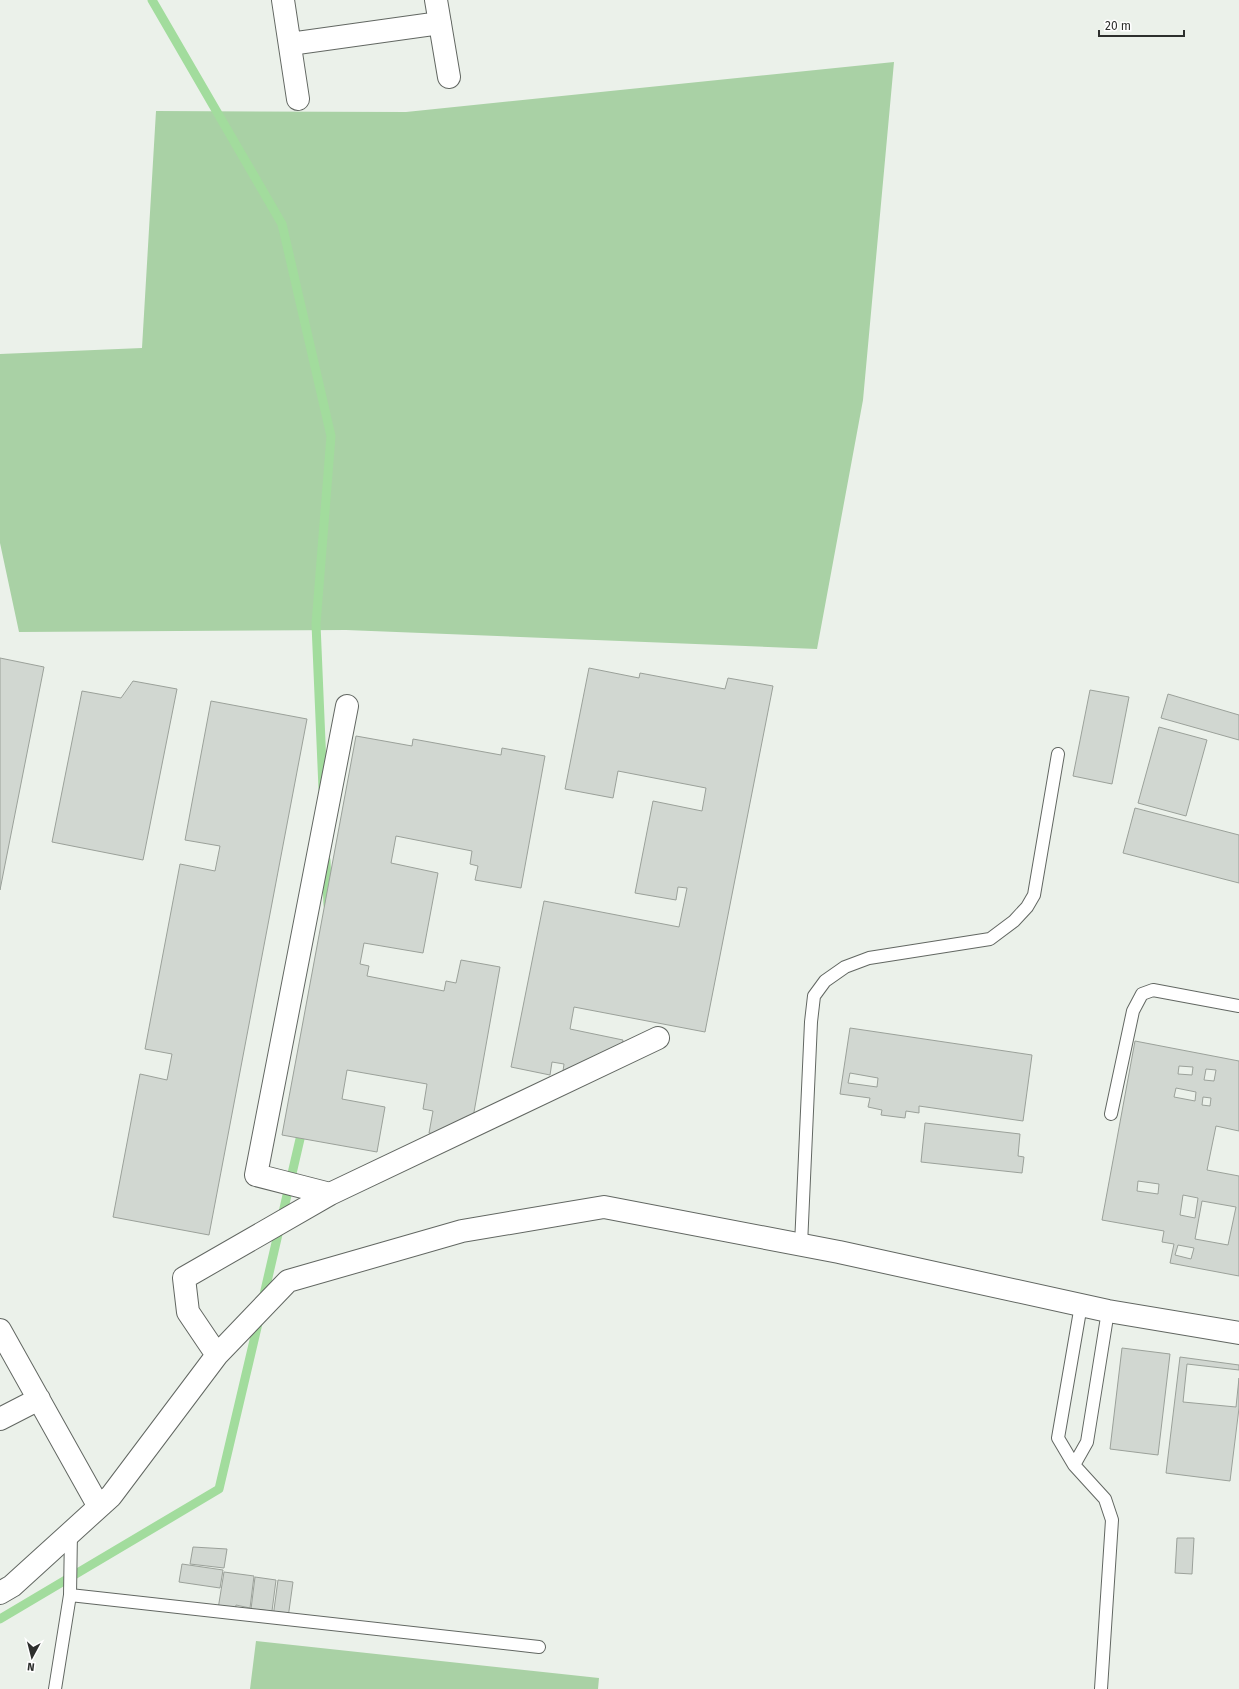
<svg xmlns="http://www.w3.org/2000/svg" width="1239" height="1689" viewBox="0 0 1239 1689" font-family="'Fira Sans',sans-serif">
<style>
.green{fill:#a9d1a5}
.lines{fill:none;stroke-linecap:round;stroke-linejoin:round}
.stream{stroke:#a2dc9d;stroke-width:9}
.building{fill:#d1d7d1;stroke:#9ba19a;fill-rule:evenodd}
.service-casing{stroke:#626762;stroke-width:14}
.minor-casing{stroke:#626762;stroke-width:24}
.service{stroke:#fff;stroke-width:12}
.minor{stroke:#fff;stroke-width:22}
</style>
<rect width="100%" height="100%" fill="#ebf1ea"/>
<path class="green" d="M894,62l-31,338 -46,249 -471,-19 -327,2 -19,-89v-189l142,-6 14,-237 250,1z
M256,1641l343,37 -1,11h-348z"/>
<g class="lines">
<path class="stream" d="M152,0l130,224 49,212 -15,188 7,165
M326,860l2,45
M263,1299l40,-173
M0,1619l219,-130 40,-170"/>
</g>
<path class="building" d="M0,658l44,9 -44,223z
M589,668l50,10 1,-5 85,16 3,-11 45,8 -68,346 -131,-25 -4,22 53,11 -2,12 -58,19 1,-7 -12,-2 -2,13 -39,-8 33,-166 135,26 8,-39 -9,-1 -2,13 -41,-7 18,-92 49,10 4,-23 -88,-17 -5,27 -48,-9z
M133,681l44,8 -34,171 -91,-18 30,-151 39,7z
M1090,690l39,7 -17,87 -39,-8z
M1168,694l71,21v25l-78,-22z
M211,701l96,18 -98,516 -96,-18 27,-143 27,6 5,-26 -27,-5 35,-185 35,7 5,-25 -35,-6z
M1159,727l48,13 -21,76 -48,-13z
M356,736l56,10 1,-7 88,16 1,-7 43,8 -24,132 -46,-8 3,-14 -8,-2 2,-13 -76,-15 -5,27 47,10 -15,80 -59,-10 -4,21 9,2 -2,10 77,15 2,-10 10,2 5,-23 39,7 -31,173 -40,-7 4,-22 -10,-2 4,-25 -80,-14 -5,29 43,8 -8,45 -95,-17z
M1135,808l104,27v48l-116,-30z
M850,1028l182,27 -9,66 -104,-15v7l-13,-2 -1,7 -24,-3 1,-5 -14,-3 2,-9 -30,-4zM850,1073l28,5 -1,9 -29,-4z
M1135,1041l104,20v70l-23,-5 -9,44 32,6v100l-69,-13 4,-19 -12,-2 2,-11 -62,-11zM1179,1066l14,1 -1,8 -14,-1zM1206,1069l10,1 -2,11 -10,-1zM1176,1088l20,4 -1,9 -21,-4zM1203,1097l8,1 -1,8 -8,-1zM1138,1181l21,3 -1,10 -21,-3zM1183,1195l15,3 -3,20 -15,-3zM1202,1201l34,6 -8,38 -33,-6zM1178,1245l16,3 -3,11 -16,-4z
M925,1123l95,11 -2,22 6,1 -2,16 -101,-11z
M1122,1348l48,6 -12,101 -48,-6z
M1180,1357l59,8v5l-52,-6 -4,38 53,5 3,-29v30l-9,73 -64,-8z
M1177,1538h17l-2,36 -17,-1z
M193,1547l34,2 -3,19 -34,-4z
M182,1564l41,6 -3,18 -41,-6z
M224,1572l30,4 -4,32 -14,-3 -1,7 -17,-3z
M255,1577l21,3 -4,31 -21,-2z
M278,1580l15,2 -5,36 -15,-1z"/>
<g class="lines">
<defs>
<path id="service" d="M1111,1114l22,-103 9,-17 11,-4 86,16
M801,1245l10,-223 3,-26 11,-15 20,-14 24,-9 121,-19 24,-18 13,-14 7,-12 24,-141
M1081,1305l-23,133 16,27 31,34 7,21 -11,169
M1074,1465l13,-23 21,-131
M70,1595l469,52
M55,1689l15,-94 1,-63"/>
<path id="minor" d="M283,0l15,99
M436,0l13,77
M290,44l150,-21
M330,1194l-74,-19 91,-469
M0,1330l99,177
M217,1355l-29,-43 -4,-34 146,-84 328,-156
M0,1419l39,-20
M0,1593l12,-7 99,-90 106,-141 71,-74 174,-50 142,-24 235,45 269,59 131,22"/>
</defs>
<use href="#service" class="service-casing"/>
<use href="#minor" class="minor-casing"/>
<use href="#service" class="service"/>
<use href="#minor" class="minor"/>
</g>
<g transform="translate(32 1657) rotate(187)" stroke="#ffffff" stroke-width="3" paint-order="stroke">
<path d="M0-3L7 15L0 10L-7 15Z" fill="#2d2f2d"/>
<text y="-6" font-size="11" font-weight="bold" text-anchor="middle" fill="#2d2f2d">N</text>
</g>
<path d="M1099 30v6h85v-6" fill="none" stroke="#2d2f2d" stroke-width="2"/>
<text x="1105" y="30" font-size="12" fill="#2d2f2d" stroke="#ffffff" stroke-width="3" paint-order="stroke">20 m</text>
</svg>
